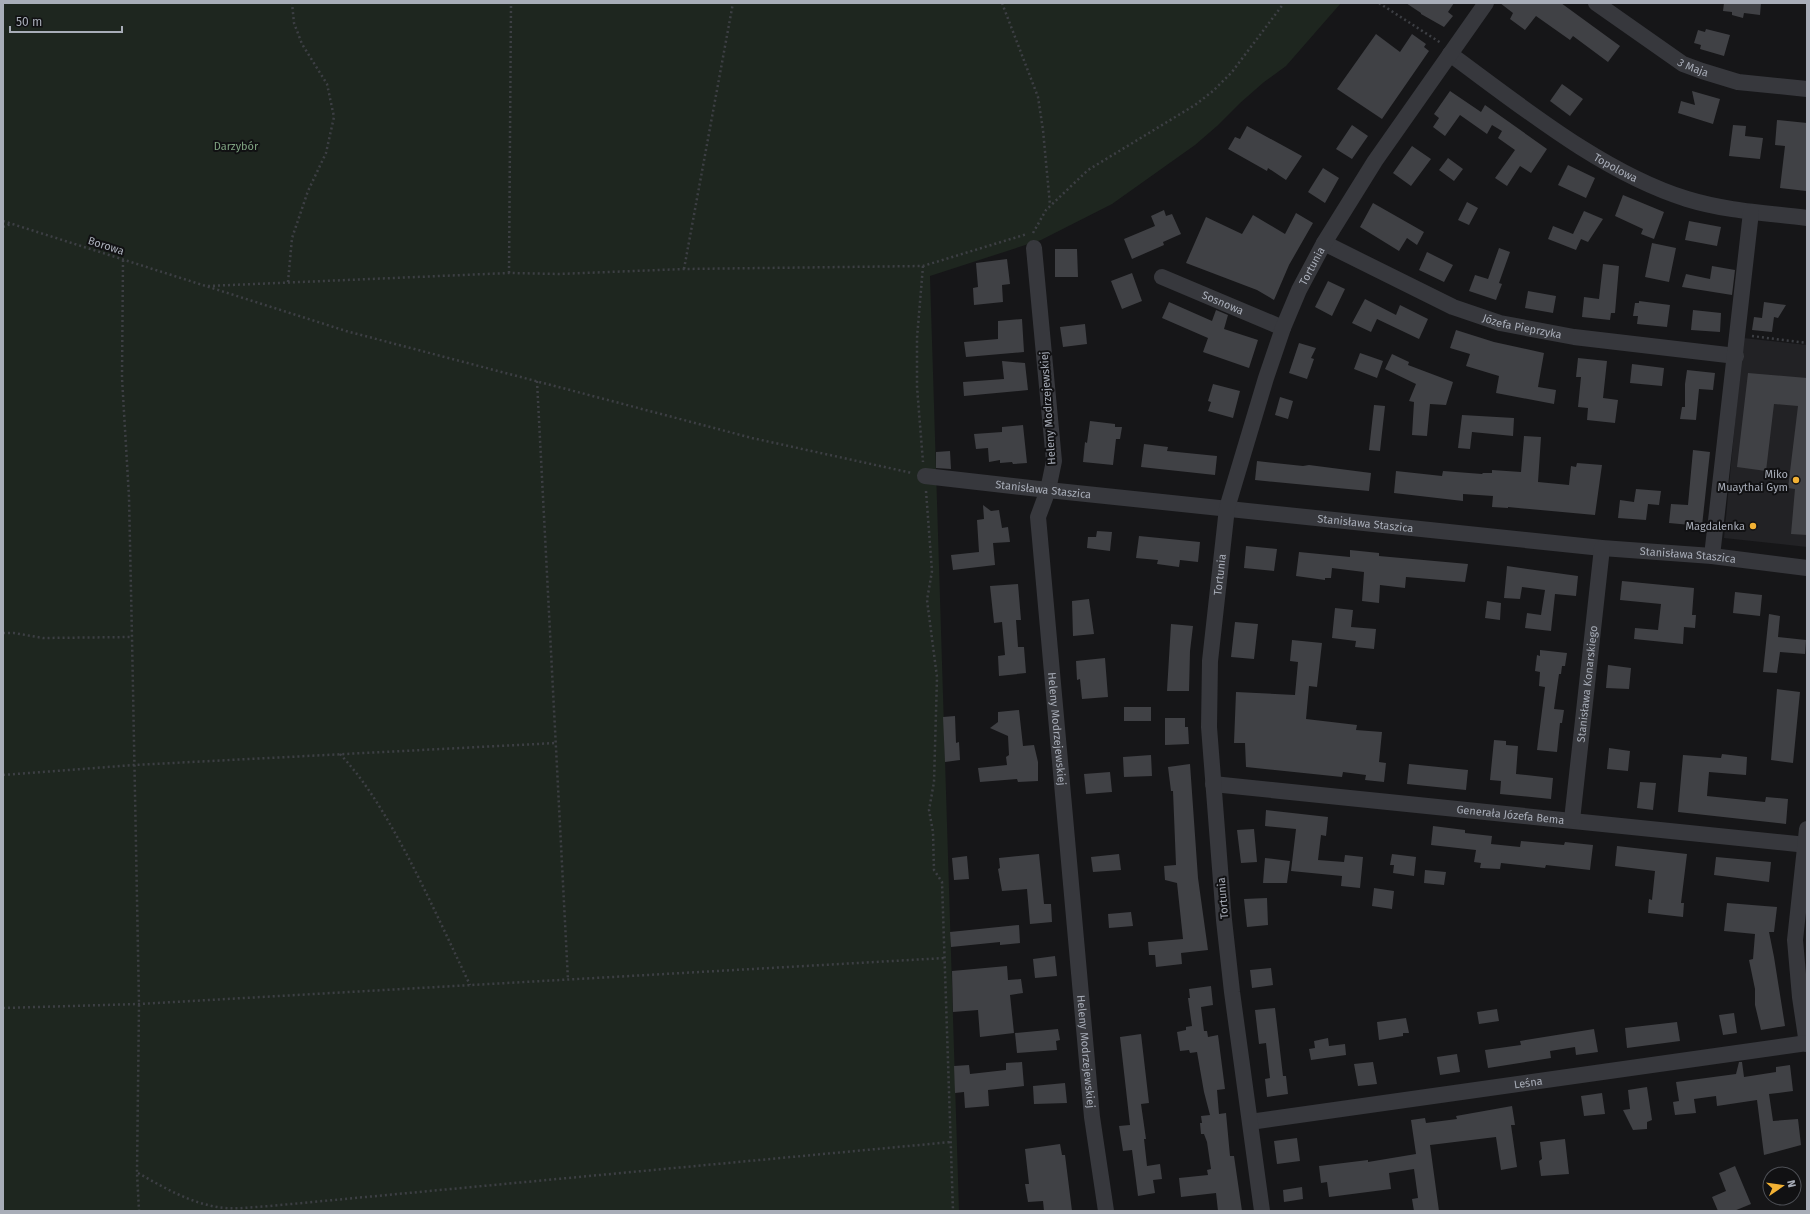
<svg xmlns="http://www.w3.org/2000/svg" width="1810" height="1214" viewBox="0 0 1810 1214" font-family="'Fira Sans',sans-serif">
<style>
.built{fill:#222225}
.green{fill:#1e261f}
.building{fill:#404145}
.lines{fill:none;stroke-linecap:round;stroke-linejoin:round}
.path{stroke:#3d3f44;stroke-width:2.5;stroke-dasharray:2 3;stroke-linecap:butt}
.street{stroke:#37383d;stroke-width:16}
.poi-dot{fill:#f2b134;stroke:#111113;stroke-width:1.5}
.labels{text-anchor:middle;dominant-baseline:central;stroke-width:4;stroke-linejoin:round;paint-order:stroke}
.street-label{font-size:11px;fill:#a8adb8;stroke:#111113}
.park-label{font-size:11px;fill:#7fa381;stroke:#111113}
.poi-label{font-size:11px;fill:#a8adb8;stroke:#111113;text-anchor:end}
</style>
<rect width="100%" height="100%" fill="#161618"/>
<path class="built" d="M1743,338l64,7v202l-83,-9z"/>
<path class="green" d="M3,3h1338l-55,63 -22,16 -24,21 -23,23 -22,19 -83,59 -71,36 -111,36 29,935h-956z"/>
<path class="building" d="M1406,3h48l-6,9 5,4 -9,11 -23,-13v-1z
M1500,3h61l59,43 -12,16 -35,-26 -3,4 -34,-24 -11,14 -15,-11 3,-6z
M1724,3h37l-1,12 -16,-2 -1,5 -11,-3v-3l-9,-1z
M1706,29l24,6 -6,21 -24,-7 1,-4 -7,-2 4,-13 7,2z
M1376,34l24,18 12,-18 14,10 -2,3 5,4 -47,68 -45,-30z
M1562,84l21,15 -13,17 -20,-15z
M1450,91l31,21 4,-7 62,44 -16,24 -11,-7 -13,20 -12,-8 20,-28 -17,-12 4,-7 -10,-6 -5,9 -27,-19 -15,21 -12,-9 6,-9 -5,-4z
M1692,91l28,8 -7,25 -35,-11 3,-12 14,4z
M1777,120l30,3 -1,68 -26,-3 5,-42 -10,-1z
M1352,125l16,11 -16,23 -16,-10z
M1733,125l13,1 -1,10 18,2 -3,21 -31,-3z
M1247,126l55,30 -16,24 -18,-12 -1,3 -39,-22 7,-12 5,2z
M1412,146l19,13 -20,27 -18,-13z
M1448,158l15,11 -9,12 -15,-11z
M1568,165l27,13 -9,20 -28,-13z
M1323,168l16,10 -14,25 -17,-11z
M1623,195l41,17 -10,27 -13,-5 2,-5 -28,-13z
M1467,202l11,6 -9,17 -11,-5z
M1373,203l51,29 -7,13 -10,-7 -8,13 -39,-24z
M1164,210l2,6 6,-2 9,20 -18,8 1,3 -32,14 -8,-20 31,-13 -4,-10z
M1584,211l19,8 -15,23 -7,-3 -5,11 -28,-11 5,-13 20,8z
M1296,213l17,10 -24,42 -15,35 -17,-10 -71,-27 20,-46 36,17 11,-19 32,19z
M1689,221l32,6 -4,19 -32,-6z
M1652,243l24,5 -7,34 -24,-5z
M1499,248l11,4 -11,31 3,1 -6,16 -27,-9 6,-16 13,4z
M1055,249h22l1,28h-23z
M1427,252l26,13 -9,17 -25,-12z
M1007,259l3,25 -8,1 1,17 -29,3 -1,-17 5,-1 -2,-24z
M1603,264l16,2 -4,47h-4l-1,7 -28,-3 2,-20 15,2z
M1712,266l23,4 -3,25 -50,-8 4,-13 24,5z
M1132,273l10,28 -20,8 -11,-28z
M1328,281l17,8 -13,27 -17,-9z
M1528,291l28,5 -3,17 -28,-5z
M1365,299l31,16 4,-10 28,14 -9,20 -42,-20 -6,13 -19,-9z
M1639,301l31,4 -3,22 -30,-3 1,-8h-5l2,-13h4z
M1169,302l43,19 4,-11 12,5 -4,14 34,11 -9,28 -46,-16 5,-14 -46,-20z
M1764,302l22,3 -8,13 -4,-1 -2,15 -20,-2 2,-13 8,1z
M1693,310l28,3 -1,19 -29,-2z
M1022,319l2,33 -58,5 -2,-15 34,-3v-18z
M1085,324l2,20 -24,3 -3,-20z
M1456,330l38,12 50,11 -6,34 18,3 -2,14 -58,-11 3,-17 -33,-10 4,-12 -20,-6z
M1299,343l17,5 -5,10 3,1 -7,20 -18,-6z
M1360,353l23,8 -6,17 -23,-9z
M1392,354l17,8 -1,3 45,17 -7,23 -16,-1 -3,32 -15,-1 2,-33 -5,-1 7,-17 -31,-15z
M1578,358l29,3 -4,37 15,2 -3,23 -28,-3 1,-12 -10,-1 3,-30h-5z
M1002,361l23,2 3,27 -64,6 -1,-14 41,-3z
M1632,364l32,4 -2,18 -32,-3z
M1687,370l28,3 -2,17 -14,-1 -3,31 -16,-1 2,-12h3v-23z
M1748,373l59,5v157l-16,-1 4,-45 -7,-1 10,-82 -24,-2 -8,67 -29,-4z
M1213,384l27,7 -7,27 -25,-7 3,-9 -3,-1z
M1280,397l13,4 -5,18 -13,-4z
M1374,405l11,1 -5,45 -11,-1z
M1462,415l52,3 -1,18 -41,-4 -2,17 -12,-1z
M1090,421l25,3v3h7l-2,12h-4l-3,26 -30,-3 2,-20 2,1z
M1023,425l4,38 -14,1 -1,-2 -12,1v-3l-11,2 -1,-14 -12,1 -2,-15 28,-2v-5z
M1524,436l17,1 -3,45 31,3 2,-19 5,1 1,-4 25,2 -7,50 -87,-8v1l-16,-1 1,-11 -30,-2v7l-69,-8 2,-22 46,5 1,-5 39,3 1,-1h9v-3l29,2z
M1144,444l24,3 -1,4 50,5 -2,19 -74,-8z
M1693,450l17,2 -8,74 -33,-3 2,-19 17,1z
M950,451l1,18 -15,-1v-16z
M1257,461l46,5 6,-1 62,8 -2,18 -114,-11z
M1636,489l25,2 -2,14 -11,-1 -2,16 -28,-2 2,-18 14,2z
M983,505l8,6 8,-1 3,18 6,-1 2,15 -17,1 2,22 -42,5 -2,-15 28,-3 -2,-32 7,-1z
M1097,531l15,1 -2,19 -23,-3 1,-11h8z
M1139,536l61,6 -2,20 -18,-2 -1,7 -22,-3 1,-4 -22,-2z
M1246,546l31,3 -3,22 -30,-3z
M1350,550l29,3v3l89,8 -3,18 -59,-5 -1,11 -25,-3 -1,18 -17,-2 2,-29 -32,-4 -1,10h-6v2l-29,-4 3,-24 51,5z
M1507,566l71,10 -2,20 -21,-2 -4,37 -26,-3 2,-15 14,2 4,-25 -23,-3 -2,12 -16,-1z
M1622,581l72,7 -2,27h4l-1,13 -11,-1 -1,17 -49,-5 1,-11 23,2 3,-26 -41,-4z
M1018,584l3,36h-5l2,27h6l2,26 -27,3 -1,-20 7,-1 -3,-33 -8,1 -4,-37z
M1735,592l27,3 -2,21 -27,-3z
M1089,599l5,35 -21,2 -1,-35z
M1487,601l14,2 -1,17 -15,-2z
M1335,608l18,2 -2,17 25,2 -2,20 -19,-2 1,-6 -24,-3z
M1769,614l11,2 -2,21 28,3 -1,14 -25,-2 -3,21 -14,-1z
M1235,622l23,2 -4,35 -23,-2z
M1171,624l22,2 -3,25 -1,40h-22z
M1292,640l30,3 -5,44 -8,-1 -3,33 51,6 -1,5 26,2 -3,30 7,1 -2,19 -19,-2 1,-5 -23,-3 -1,5 -96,-10 -1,-24h-11l2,-51 59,3 3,-33 -8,-1z
M1540,650l27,3 -2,13h-3l-1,8h-2l-5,35 10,1 -2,13h-2l-3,29 -20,-2 8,-63 -6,-1 1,-14 -5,-1 2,-16 3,1z
M1105,658l3,39 -26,2 -2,-20 -3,1 -1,-19z
M1608,665l23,3 -2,21 -23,-1z
M1777,689l23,3 -7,71 -22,-3z
M1124,707h27v14h-27z
M1019,710l4,36 11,-1 4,17v19l-20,1 -1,-3 -37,3 -2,-14 29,-3 -1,-8 3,-2 -1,-19 -18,-8 8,-6v-10z
M955,716l1,27 3,-1 1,18 -15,2 -2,-45z
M1165,718h20v9h3l1,17 -24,1z
M1494,740l12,1v4l12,1 -2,28 37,4 -2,21 -51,-5 1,-13 -11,-1z
M1609,748l21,3 -2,20 -21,-2z
M1722,754l25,3 -1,18 -37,-3 -2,24 58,6 1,-5 22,2 -2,25 -108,-12 5,-57 38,3z
M1151,755l1,21 -28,1 -1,-20z
M1190,764l8,114 10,72 -27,3 1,11 -26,3 -1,-12h-6l-1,-13 35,-3 -6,-56 -12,-3 -1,-14 12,-1 -3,-74h-2l-3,-24z
M1409,764l59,6 -2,20 -59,-6z
M1110,772l2,20 -26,2 -2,-20z
M1640,782l16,1 -3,27 -16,-2z
M1266,810l62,7 -2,19 -5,-1 -3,25 26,2 1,-7 18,2 -3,31 -19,-2 1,-10 -51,-5 5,-42 -31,-3z
M1433,826l32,4v3l27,3 -1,8 29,3 1,-6 43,4 1,-3 28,3 -3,25 -44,-5 -1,3 -44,-5 -1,6 -20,-1 1,-5 -7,-1 2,-12 -45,-5z
M1254,829l3,33 -16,1 -4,-33z
M1617,846l70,8 -6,49h3l-1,14 -35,-4 1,-14 3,1 3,-29 -40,-5z
M1039,854l5,50h7l1,18 -22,2 -3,-35 -25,2 -4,-22 2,-1 -1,-10z
M1119,854l2,16 -28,2 -2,-15z
M1392,854l24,3 -2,19 -21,-3 1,-8h-4z
M967,856l2,23 -15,1 -2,-22z
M1716,857l55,5 -2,20 -55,-7z
M1265,858l25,3 -3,22h-24z
M1425,870l21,2 -2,13 -20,-2z
M1374,888l20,3 -2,18 -20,-3z
M1267,898l1,27 -21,2 -3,-28z
M1727,903l50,4 -3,25h-5l5,25 11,69 -24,4 -6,-25v-16l-6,-29 4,-1 2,-25 -31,-3z
M1131,912l2,14 -24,2 -1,-14z
M1019,925l1,18 -20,2v-3l-49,5 -1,-15z
M1055,956l2,20 -22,2 -2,-19z
M1007,966l1,14 13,-1 2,14 -13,2 4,38 -34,4 -2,-27 -25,2 -1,-41z
M1271,968l2,17 -21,3 -2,-18z
M1211,986l2,19 -12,2 3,24h3l1,6 10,-2 7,54 -8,1 2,24 7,-1 4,43h4l8,55h-24l-2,-18 -35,4 -2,-19 29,-3 -1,-5 4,-1 -4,-27 -3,-8h-3l-1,-11h2l-1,-7 9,-1 -6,-23 -7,-40 -7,1 -1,-3 -9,1 -3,-19 9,-2v-3l6,-1 -4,-28h2l-1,-9z
M1275,1008l8,68h3l2,18 -21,3 -2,-18 5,-1 -4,-35 -7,1 -4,-34z
M1497,1009l2,12 -20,3 -2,-12z
M1734,1013l3,20 -14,2 -4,-20z
M1406,1018l3,15h-6v3l-24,4 -2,-18z
M1677,1022l3,19 -53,7 -2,-20z
M1058,1029l2,11 -4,1 1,9 -40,3 -2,-20z
M1594,1029l4,23 -22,3 -1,-8 -25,4 1,7 -63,10 -3,-18 36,-5 -1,-4z
M1141,1034l8,69 -8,1 5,35h-2l3,27 13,-2 2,15 -9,1 2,13 -17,3 -6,-46 -9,1 -4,-25 11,-1 -10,-88z
M1328,1038l1,8 16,-2 1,11 -35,5 -2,-11 6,-1 -1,-7z
M1457,1054l3,18 -20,3 -3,-18z
M1022,1062l2,24 -36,4 1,16 -24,2 -1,-16 -9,1 -1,-27 15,-1 1,9 36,-4v-7z
M1373,1062l4,22 -19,2 -4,-22z
M1739,1062h3l2,15 32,-5v-5l14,-2 3,26 -24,3 4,27 25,-2 3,26 -37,10 -7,-55 -40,6 -1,-10 -22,3 2,14 -21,2 -2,-13 6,-1 -3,-19 60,-8z
M1065,1083l2,20 -33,1 -1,-18z
M1647,1087l5,33 -5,2v7l-14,1 -10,-20 7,-1 -2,-19z
M1602,1093l3,21 -21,2 -3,-20z
M1512,1106l3,19h-4l6,42 -16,3 -5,-33 -66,8 9,66h-25l-2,-12 6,-1 -4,-29 -25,4 2,16 -62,8 -2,-15 -6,1 -2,-17 49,-6v2l48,-8 -5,-34 14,-2 1,5 31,-4 -1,-3z
M1297,1138l3,23 -23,3 -3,-23z
M1565,1139l4,35 -28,2 -2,-15 3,-2 -2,-17z
M1060,1144l2,11h3l7,56h-28l-1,-10 -15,1 -3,-18h4l-4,-35z
M1735,1166l16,38 -17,7h-16l-6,-14 14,-6 -7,-18z
M1302,1187l1,12 -19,3 -1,-12z"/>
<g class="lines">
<path class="path" d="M1002,3l36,94 5,33 7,75
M1379,3l62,40
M3,221l343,110 406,107 160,35
M3,227l7,-3
M1033,233l13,-23 42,-40 107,-65 18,-14 19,-19 52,-69
M123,260l-1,118 7,119 3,140 7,367 -2,169 2,38
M923,266l-6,72v49l6,75
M684,269l49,-266
M509,273l2,-270
M288,282l4,-44 16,-47 18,-38 8,-36 -7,-33 -25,-40 -8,-21 -2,-20
M208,286l301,-13 50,1 125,-5 239,-3 104,-32
M1752,336l55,7
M537,381l31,599
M926,491l6,80 -5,29 10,77 -3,105 -5,28 4,22 1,38 8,12 11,329
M3,633h11l29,5 89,-1
M340,754c28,30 47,64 66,99 23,44 43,88 64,132
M3,775l131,-10 422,-22
M3,1008l136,-4 806,-46
M138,1173c25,14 50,29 79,34 17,3 35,0 53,-1l681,-64"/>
<g class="street">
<path id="s1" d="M1596,3l87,61 19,7 36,11 69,7"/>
<path id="s2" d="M1450,54c71,52 153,119 237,145 39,12 80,14 120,19"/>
<path id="s3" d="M1324,243l129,64 47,16 74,14 162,19"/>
<path id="s4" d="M1034,248l20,213 -6,29 -10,27 54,600 14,94"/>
<path id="s5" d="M1162,277l121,51"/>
<path id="s6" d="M925,476l123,14 554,58 110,8 95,12"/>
<path d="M1712,556l39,-344"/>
<path id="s7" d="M1213,784l594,61"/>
<path id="s8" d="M1572,820l30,-272"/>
<path d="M1807,829l-12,111 5,57 7,47"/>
<path id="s9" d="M1250,1122l557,-79"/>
<path id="s10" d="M1262,1211l-30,-219 -8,-72 -15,-193 1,-66 17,-153 39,-130 17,-50 16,-38 25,-47 51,-82 111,-158"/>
</g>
</g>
<g class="poi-dot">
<circle cx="1796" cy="480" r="4"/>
<circle cx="1753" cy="526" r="4"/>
</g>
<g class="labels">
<g class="street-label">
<text stroke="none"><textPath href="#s1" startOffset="117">3 Maja</textPath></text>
<text stroke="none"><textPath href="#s2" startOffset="201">Topolowa</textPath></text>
<text transform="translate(106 246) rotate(18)">Borowa</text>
<text stroke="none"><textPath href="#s10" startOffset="964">Tortunia</textPath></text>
<text stroke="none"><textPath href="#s5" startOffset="66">Sosnowa</textPath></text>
<text stroke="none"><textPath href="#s3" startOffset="216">Józefa Pieprzyka</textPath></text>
<text transform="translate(1048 408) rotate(-94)">Heleny Modrzejewskiej</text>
<text stroke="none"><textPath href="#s6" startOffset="119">Stanisława Staszica</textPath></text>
<text stroke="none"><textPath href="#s6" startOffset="443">Stanisława Staszica</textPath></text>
<text stroke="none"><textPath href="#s6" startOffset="767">Stanisława Staszica</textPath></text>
<text stroke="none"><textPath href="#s10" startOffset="640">Tortunia</textPath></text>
<text stroke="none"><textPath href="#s8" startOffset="137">Stanisława Konarskiego</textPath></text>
<text stroke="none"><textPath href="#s4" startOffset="485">Heleny Modrzejewskiej</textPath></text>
<text stroke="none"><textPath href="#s7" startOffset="299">Generała Józefa Bema</textPath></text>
<text transform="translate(1223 898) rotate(-95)">Tortunia</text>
<text stroke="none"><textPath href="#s4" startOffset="809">Heleny Modrzejewskiej</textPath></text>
<text stroke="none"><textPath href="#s9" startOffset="281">Leśna</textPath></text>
</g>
<g class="park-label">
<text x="236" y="146">Darzybór</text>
</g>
<g class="poi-label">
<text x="1788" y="474">Miko<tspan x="1788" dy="13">Muaythai Gym</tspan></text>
<text x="1745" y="526">Magdalenka</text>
</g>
</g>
<rect width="1810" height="1214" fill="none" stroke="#a8adb8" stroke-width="8"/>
<g transform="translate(1782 1186) rotate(77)"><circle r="19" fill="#111113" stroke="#4d4f55"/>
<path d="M0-3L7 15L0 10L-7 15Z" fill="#f2b134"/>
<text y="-6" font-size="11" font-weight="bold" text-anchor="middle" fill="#a8adb8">N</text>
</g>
<path d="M10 26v6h112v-6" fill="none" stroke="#a8adb8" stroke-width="2"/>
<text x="16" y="26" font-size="12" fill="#a8adb8" stroke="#111113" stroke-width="3" paint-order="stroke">50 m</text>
</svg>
